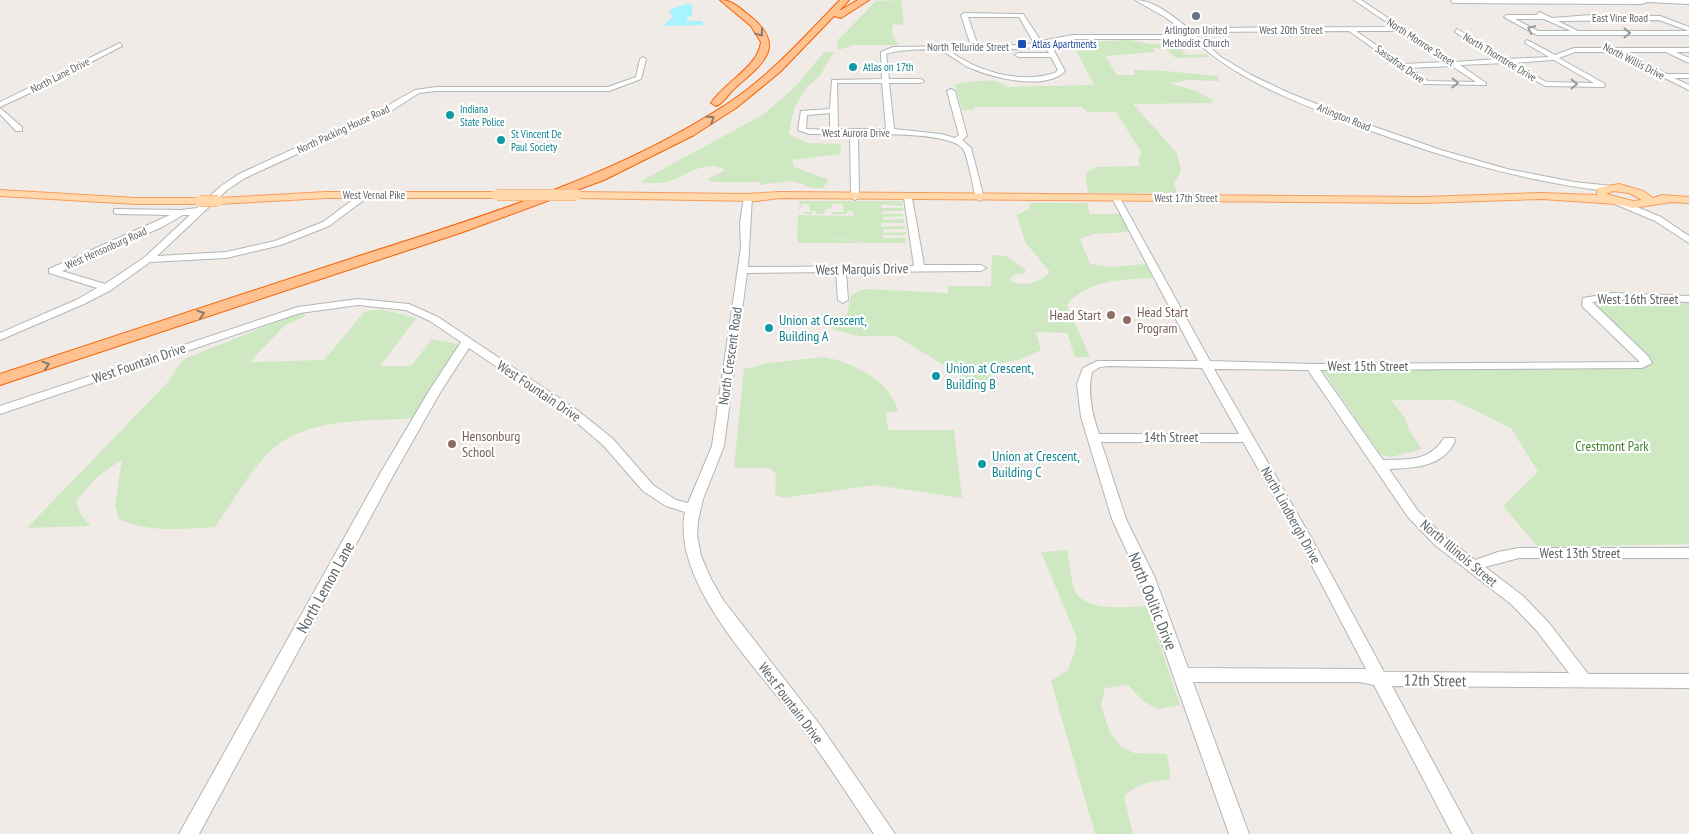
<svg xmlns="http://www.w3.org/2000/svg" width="1689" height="834" viewBox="0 0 1689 834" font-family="'PT Sans Narrow',sans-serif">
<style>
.green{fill:#cee8c2}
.water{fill:#a7f3ff}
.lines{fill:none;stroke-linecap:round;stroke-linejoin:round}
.minor-casing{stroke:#b1b6b9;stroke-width:2}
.major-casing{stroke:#f49c5b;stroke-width:2}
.highway-casing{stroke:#f66000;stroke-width:2}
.minor{fill:#fff;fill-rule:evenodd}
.major{fill:#ffd9ac;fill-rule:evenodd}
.highway{fill:#ffc18f;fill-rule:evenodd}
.major-bridge-casing{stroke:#f49c5b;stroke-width:12;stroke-linecap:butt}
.major-bridge{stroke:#ffd9ac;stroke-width:11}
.oneway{stroke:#969a9c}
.oneway2{stroke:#867b71}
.worship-dot{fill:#6b7280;stroke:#fff;stroke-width:2}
.transit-dot{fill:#1a4fb4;stroke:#fff;stroke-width:2}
.culture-dot{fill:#0f9aa8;stroke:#fff;stroke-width:2}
.education-dot{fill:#8d6e63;stroke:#fff;stroke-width:2}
.labels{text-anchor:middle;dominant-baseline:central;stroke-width:4.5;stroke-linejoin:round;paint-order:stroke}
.far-street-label{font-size:11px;fill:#5e6467;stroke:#fff}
.far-worship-label{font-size:11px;fill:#5b616d;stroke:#fff}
.far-transit-label{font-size:11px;fill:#164399;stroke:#fff;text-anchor:start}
.far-culture-label{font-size:11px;fill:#0d838f;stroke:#fff;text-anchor:start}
.street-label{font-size:14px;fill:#5e6467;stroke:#fff}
.education-label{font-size:14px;fill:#785e54;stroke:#fff;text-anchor:start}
.culture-label{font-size:14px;fill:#0d838f;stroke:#fff;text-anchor:start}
.park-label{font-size:14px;fill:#468132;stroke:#fff}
.near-street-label{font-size:16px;fill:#5e6467;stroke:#fff}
</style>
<rect width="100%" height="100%" fill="#f0ebe6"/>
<path class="green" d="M901,0l3,25 -10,-1c-5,8 1,14 5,21h-45l-16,5 -1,-9 39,-40z
M1130,40l20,4h47l2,2 -18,4 6,5 20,-1 2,3 -33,1 -10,-9 -13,-1 2,4 -50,4 12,19h17v-5l31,1 52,5 3,5 -30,-1 -21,3 27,8 17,9 -2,3 -78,1 44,49 4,18 -7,13 3,9h-89l-3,-19 10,-7 46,-1 -3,-6 4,-7 -26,-41h-29l-5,-5h-109v3h-11l-7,-26c17,-2 38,-8 53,3l86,-2 -18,-35 3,-8z
M824,52h12l-5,4 -11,20 -13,11 -13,21 -5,26 18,9 34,1 -1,10 -48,6 2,7 35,13 -7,9 -18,-3v-2l-13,-3 -30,4 -1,-3h-48l-4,-3 17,-9c-20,-12 -39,7 -59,12 -7,2 -16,1 -24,1l1,-3 121,-66 32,-28z
M800,201h102v5l-21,-2v4h22v3h-20v3h20l1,2 -21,1 1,3 20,-1v4h-23v4l24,-1v3h-22l1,4 22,-1v3h-23v3h23v5h-39l-58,-9 52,9h-64l1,-28 55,1v-5h-5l-2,3h-14v-2h12l-1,-8h-11v4l-6,1 -3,5h-7v-3h-4l-1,3h-7v-2h6v-8h-8l-3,7z
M1030,203h57l3,11h30l9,18 -35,2 -14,5 10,25 23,3 32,-3 8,14c-29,1 -67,2 -86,27l23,52h-15l-8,-24 -31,-1 5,18 -23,10 -22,4 -11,26 -89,-54h-38l-26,-7 -1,-4 16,-11 4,-19 14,-6 83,4v-7h43l1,-31 14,1 19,13v4l-12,2 -3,4 2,3c15,4 27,1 38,-10l-25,-30 -8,-27 12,-6z
M1601,297l88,3v244l-151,3 -35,-41 35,-34 -27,-44 -58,-28h-62l15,19 2,10 14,20 -31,8 -10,-2 -60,-87 328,-5 -60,-62z
M380,309l36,9 -36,48h31l21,-27 32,6 -50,73c-51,4 -118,-2 -153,43 -17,20 -31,44 -46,66 -33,2 -65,6 -96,-8l-4,-13 7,-47 -25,18 -21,25 5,13 10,11 -64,2 140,-145 17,-24 110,-44 11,-1 1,2 -21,9 -35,37 74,-2 40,-48z
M823,357c27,4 70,25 75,55h-12l2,18h66l8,68 -87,-13 -93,13 -7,-4 1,-20 -7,-6h-35l10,-99 26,-6z
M1067,550c3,11 4,34 9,43 12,19 52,14 71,13l33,99 -21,4 -15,-7 -16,-17 -23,3 -4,17 8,26 12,16 13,6 33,1 4,25c-19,2 -34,4 -47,18l9,37h-38l-44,-153 17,-11 6,-16 3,-16 -36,-86z"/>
<path class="water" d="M686,4l6,1v11l-5,1v4h16v4l-41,1 12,-10 -5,-2 3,-5z"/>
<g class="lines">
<defs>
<path id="minor" d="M1135,0c19,0 39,17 53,28l206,-1 -40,-27h7l93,62 46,-3 -45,-27 2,-3 51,30 41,-2 -24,-14 2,-3 28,15 19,-7h115v4h-13l13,6v5l-23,-11h-44l45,22h22v4h-15l15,7v5l-77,-38h-37l-16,6 46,26v2l-2,1 -58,-1 -39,-23 -46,2 26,18v2l-62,-1 -75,-53 -157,1 29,25 30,18 38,18 86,34 66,23 66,19 67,13 38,4v4l-3,1c-92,-10 -178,-37 -264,-70 -56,-22 -107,-41 -152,-82h-120l-26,5 5,3 13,24c-21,21 -76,6 -99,-5 -7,-4 -20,-14 -26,-16 -9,-2 -45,0 -54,4l3,25h32l3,2 -3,2h-32l5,46 47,5 14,4 4,-3 -12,-44 4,-2 4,2 12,45 -5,4 9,8 13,50 -4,3 -4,-3c-3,-10 -8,-42 -13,-49 -11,-17 -86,-15 -105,-15l1,63 -4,3 -4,-3 -1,-63h-41l-11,-4 3,-19 29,-2 2,-29 50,-1 -1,-27 12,-5 78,-1 -10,-31 3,-2 59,1 18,27 32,-6h116l-24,-18zM968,17h51l15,26 -12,2 -44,1zM1356,31h43l47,31 -43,2zM1040,45l6,3 3,5h-31l-3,2 3,2h33l7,13 -3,3c-36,11 -77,-1 -107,-23l74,-1zM1552,60h2l40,23 -48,-1 -32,-19zM1452,66l24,16 -48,-1 -19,-13zM837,83h45l4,46h-48zM830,113v17l-24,-1 1,-14z
M1451,0h238v4l-42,-2 -5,2 -189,-1z
M1539,12l13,6 39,-3 69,1 29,11v4l-30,-11 -101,1 20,10h111v4h-152l-33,-18 3,-2h30zM1515,19h29l27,12h-33z
M120,43l2,3 -71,37 -51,24v-5z
M643,57l3,2 -5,20 -32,12h-173l-17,2 -28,18 -146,67 -18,12 -70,66 69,-4 49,-11 48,-19 39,-29h6v4l-39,29 -48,19 -55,13 -76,4 -39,28 -27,14 -84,36v-7l76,-33 21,-12 -48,-15v-4l121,-54 -53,-1 -3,-1v-4l67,1 16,-2 24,-22 18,-12 146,-67 30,-17 21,-3h172l28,-10 4,-18zM183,215h7l-45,42 -40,27 -43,-13 100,-44z
M0,108l22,19v4h-6l-16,-17z
M748,194l4,3 -4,70 166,-1 -10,-68 4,-3 4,3 12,67h57l5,3 -5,3 -135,1 2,28 -5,3 -5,-3 -2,-28 -89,1 -23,173 -21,53 -5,22 -1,14 4,21 10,23 12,21 97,125 75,109h-21c-25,-38 -50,-76 -77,-113 -40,-53 -126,-139 -112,-209l-19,-6 -23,-15 -40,-46 -34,-29 -100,-68 -28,43 -46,81 -196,362h-20l202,-362 48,-81 32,-49 -31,-21 -24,-11 -48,-5 -58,8 -300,101v-8l298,-99 60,-8 51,5 29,13 139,93 36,29 40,46 23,15 12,3 24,-57 29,-199 -1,-24 4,-26z
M1116,195l4,3 90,163 102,3 328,-2 -57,-55 -1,-2 1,-7 30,-5 76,3v6l-76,-3 -21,3 56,54 4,7 -10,5 -322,2 63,90c26,-1 46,2 61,-22h10l1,3c-12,26 -40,27 -66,28l29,42 27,26 30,23 23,-8 21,-4h170v10h-170l-34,9 38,29 26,27 39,51h101v14l-297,-2 80,148h-20l-78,-149 -14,-3h-167l56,152h-20l-90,-256 -27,-59 -31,-102 -4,-33 6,-16 14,-7h101l-86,-163zM1109,366l93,2 37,66h-140c-7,-20 -12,-42 -7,-62l8,-5zM1214,369l94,1 100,147 27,28 76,59 26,27 32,42 -185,-1 -71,-131zM1101,442h142l56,99 67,128 -178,-1 -33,-90 -29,-59z
M1618,199l43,18 28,19v7l-34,-22 -40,-17v-4z"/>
<path id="major" d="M1619,184l24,7 10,7 9,-3 27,2v6l-17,-1 -39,6 -17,-4 -74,-5 -119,4 -643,-5 -23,3 -181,-3 -6,-3 6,-3 169,2 35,-2 643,5 119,-4 55,2v-7zM1613,191l16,2 13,7 -9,1 -27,-7z
M0,190l136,8h64l6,3 -6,3h-64l-136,-8z
M326,192h171l6,3 -6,3h-171l-108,6 -6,-3 6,-3z"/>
<path id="highway" d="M720,0c12,0 20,8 30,16 38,31 12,48 -15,72 -6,5 -12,16 -19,18l-5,-3c14,-21 47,-36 50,-61l-10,-16z
M840,0h9l-10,11 19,-11h11l-28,18 -7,-2 -54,56 -44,36 -42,27 -90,45 -141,52 -463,153v-11c119,-39 237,-78 356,-117 127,-41 257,-79 371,-153 43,-28 78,-68 113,-104z"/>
</defs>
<use href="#minor" class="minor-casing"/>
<use href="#major" class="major-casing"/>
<use href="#highway" class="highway-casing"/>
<use href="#minor" class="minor"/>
<use href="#major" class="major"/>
<use href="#highway" class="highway"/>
<defs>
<path id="major-bridge" d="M497,195h79
M200,201h18"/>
</defs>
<use href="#major-bridge" class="major-bridge-casing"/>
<use href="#major-bridge" class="major-bridge"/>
</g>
<defs><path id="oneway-chevron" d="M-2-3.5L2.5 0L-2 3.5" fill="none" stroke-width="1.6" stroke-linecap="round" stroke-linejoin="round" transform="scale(1.25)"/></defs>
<g class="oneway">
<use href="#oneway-chevron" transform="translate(1531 29) rotate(-154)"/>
<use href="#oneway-chevron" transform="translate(1627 33)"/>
<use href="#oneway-chevron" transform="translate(1455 83) rotate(1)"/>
<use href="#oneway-chevron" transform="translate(1574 84) rotate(1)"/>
</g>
<g class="oneway2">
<use href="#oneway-chevron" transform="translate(760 33) rotate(53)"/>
<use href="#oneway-chevron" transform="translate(711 119) rotate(-32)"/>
<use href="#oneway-chevron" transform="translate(201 314) rotate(-18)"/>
<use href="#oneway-chevron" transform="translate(46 365) rotate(-18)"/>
</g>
<circle class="worship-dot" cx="1196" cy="16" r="5"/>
<rect class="transit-dot" x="1017" y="39" width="10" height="10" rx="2.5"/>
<g class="culture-dot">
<circle cx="853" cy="67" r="5"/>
<circle cx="450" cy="115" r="5"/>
<circle cx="501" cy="140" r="5"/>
<circle cx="769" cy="328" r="5"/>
<circle cx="936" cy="376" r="5"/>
<circle cx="982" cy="464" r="5"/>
</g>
<g class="education-dot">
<circle cx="1111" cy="315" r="5"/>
<circle cx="1127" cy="320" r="5"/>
<circle cx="452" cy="444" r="5"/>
</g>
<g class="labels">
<g class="far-street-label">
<text x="1620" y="18">East Vine Road</text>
<text x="1291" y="30">West 20th Street</text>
<text transform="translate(1421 42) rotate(33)">North Monroe Street</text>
<text x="968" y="47">North Telluride Street</text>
<text transform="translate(1500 57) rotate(31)">North Thorntree Drive</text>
<text transform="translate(1634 61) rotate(27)">North Willis Drive</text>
<text transform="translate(1400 64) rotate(35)">Sassafras Drive</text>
<text transform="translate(60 75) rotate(-27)">North Lane Drive</text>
<text transform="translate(1344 117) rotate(22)">Arlington Road</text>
<text transform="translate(343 129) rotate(-25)">North Packing House Road</text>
<text x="856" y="133">West Aurora Drive</text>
<text x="374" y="195">West Vernal Pike</text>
<text x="1186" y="198">West 17th Street</text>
<text transform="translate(106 248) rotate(-24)">West Hensonburg Road</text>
</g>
<g class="far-worship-label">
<text x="1196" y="30">Arlington United<tspan x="1196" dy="13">Methodist Church</tspan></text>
</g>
<g class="far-transit-label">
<text x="1032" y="44">Atlas Apartments</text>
</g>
<g class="far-culture-label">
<text x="863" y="67">Atlas on 17th</text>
<text x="460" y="109">Indiana<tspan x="460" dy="13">State Police</tspan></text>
<text x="511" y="134">St Vincent De<tspan x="511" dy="13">Paul Society</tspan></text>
</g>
<g class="street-label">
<text transform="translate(862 269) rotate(-1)">West Marquis Drive</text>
<text x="1638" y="299">West 16th Street</text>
<text transform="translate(730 356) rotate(-82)">North Crescent Road</text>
<text transform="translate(139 363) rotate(-19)">West Fountain Drive</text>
<text x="1368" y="366">West 15th Street</text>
<text transform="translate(539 391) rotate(34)">West Fountain Drive</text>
<text x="1171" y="437">14th Street</text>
<text transform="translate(1291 515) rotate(61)">North Lindbergh Drive</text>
<text transform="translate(1459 553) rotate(40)">North Illinois Street</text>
<text x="1580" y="553">West 13th Street</text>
<text transform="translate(791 703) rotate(53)">West Fountain Drive</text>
</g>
<g class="education-label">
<text x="1137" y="312">Head Start<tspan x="1137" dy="16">Program</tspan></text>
<text x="1101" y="315" text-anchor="end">Head Start</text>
<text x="462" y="436">Hensonburg<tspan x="462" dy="16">School</tspan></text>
</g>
<g class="culture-label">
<text x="779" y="320">Union at Crescent,<tspan x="779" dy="16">Building A</tspan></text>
<text x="946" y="368">Union at Crescent,<tspan x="946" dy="16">Building B</tspan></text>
<text x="992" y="456">Union at Crescent,<tspan x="992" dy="16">Building C</tspan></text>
</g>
<g class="park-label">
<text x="1612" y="446">Crestmont Park</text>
</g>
<g class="near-street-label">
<text transform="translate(325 587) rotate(-61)">North Lemon Lane</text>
<text transform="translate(1153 601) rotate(68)">North Oolitic Drive</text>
<text transform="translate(1435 680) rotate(1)">12th Street</text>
</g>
</g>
</svg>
